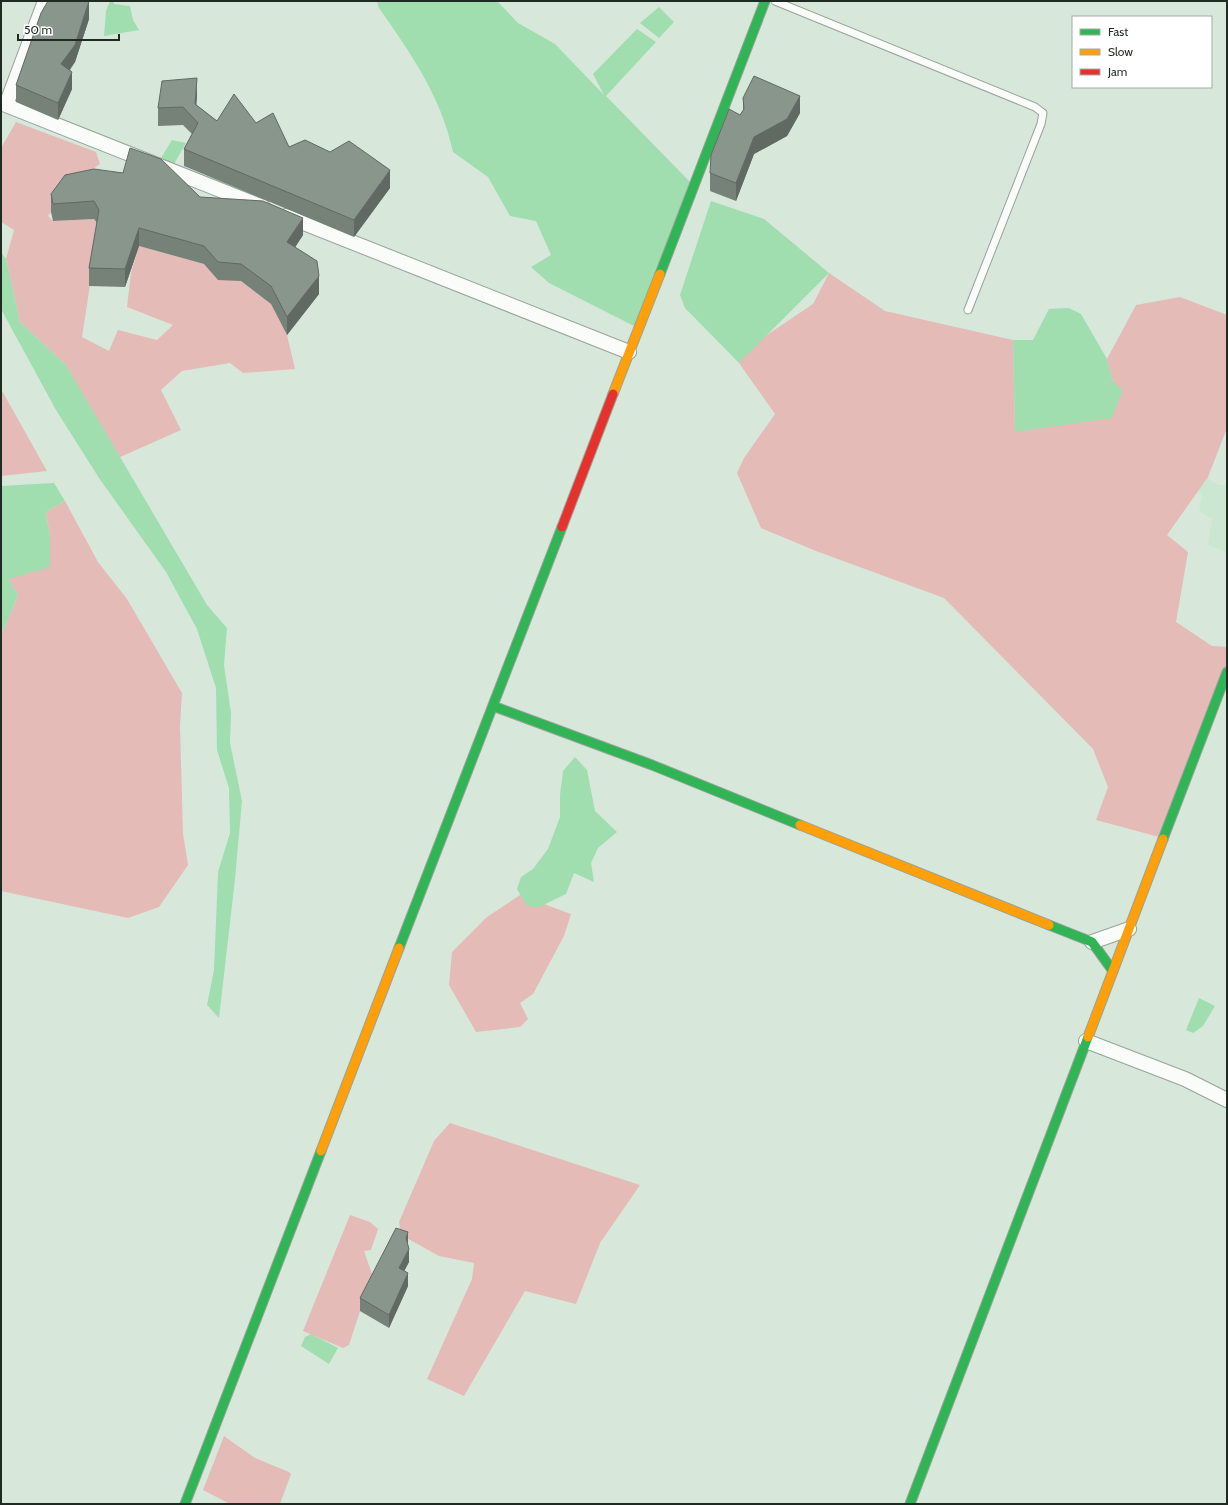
<svg xmlns="http://www.w3.org/2000/svg" width="1228" height="1505" viewBox="0 0 1228 1505" font-family="Cabin,sans-serif">
<style>
.built{fill:#cbe7d1}
.green{fill:#e4bbb7}
.water{fill:#a0ddaf}
.lines{fill:none;stroke-linecap:round;stroke-linejoin:round}
.lane-casing{stroke:#97a399;stroke-width:9}
.street-casing{stroke:#97a399;stroke-width:16}
.fast-casing{stroke:#97a399;stroke-width:11}
.slow-casing{stroke:#97a399;stroke-width:11}
.jam-casing{stroke:#97a399;stroke-width:11}
.lane{stroke:#f9fcf9;stroke-width:7}
.street{stroke:#f9fcf9;stroke-width:14}
.fast{stroke:#30b455;stroke-width:9}
.slow{stroke:#ff9f0a;stroke-width:9}
.jam{stroke:#e5322d;stroke-width:9}
.wall{fill:#768178}
.shaded-wall{fill:#606962}
.building{fill:#89968c;stroke:#606962}
</style>
<rect width="100%" height="100%" fill="#d7e8da"/>
<path class="built" d="M1202,475l17,10h8v67l-19,-7 4,-26 -13,-8 3,-17 -9,-3z"/>
<path class="green" d="M16,122l80,30 4,12 -31,22 -21,30 5,5 41,-2 5,8 -17,110 27,14 9,-21 39,10 16,-15 -46,-18 4,-34 8,-27 65,18 37,17 30,23 16,31 8,34 -52,4 -13,-10 -48,8 -21,19 20,40 -63,28 -52,-93 -46,-43 -14,-63 8,-29 -13,-8v-74z
M829,273l56,38 128,29 2,92 98,-50 -6,-23 29,-54 44,-8 47,18v113l-19,49 -41,58 21,17 -12,70 36,24 15,1v25l-64,166 -67,-18 12,-33 -15,-38 -149,-151 -128,-47 -55,-23 -24,-55 7,-15 31,-44 -36,-51 16,-20 58,-39z
M1,389l46,82 -46,5z
M65,501l33,61 29,37 55,94 -2,33 3,108 5,31 -29,42 -31,11 -127,-27v-255l17,-41 -10,-16 42,-42 -4,-25z
M520,895l51,19 -7,22 -31,58 -13,9 8,16 -8,8 -44,5 -27,-47 3,-33 35,-35z
M450,1123l190,62 -40,58 -24,61 -51,-13 -61,105 -37,-17 45,-100 2,-16 -35,-7 -38,-21 -2,-13 35,-81z
M350,1215l20,7 8,7 -7,21 -7,1 8,23 -23,71 -6,3 -40,-17z
M224,1436l31,22 34,14 2,2 -11,30h-50l-27,-14z"/>
<path class="water" d="M110,1h3l1,3 16,2 3,14 6,10 -35,6 2,-25z
M377,1h120l21,22 37,21 49,51 -11,-21 44,-45 19,13 -50,54 88,90 -56,142 -89,-45 -18,-16 20,-12 -15,-34 -26,-5 -22,-39 -35,-25c-12,-56 -42,-98 -74,-144z
M659,7l15,15 -15,16 -19,-15z
M172,140l14,3 -12,21 -13,-6z
M711,201l53,18 65,54 -90,90 -54,-55 -5,-13z
M1,252l5,7 14,63 46,43 141,240 20,23 -3,37 7,48 -1,30 12,58 -7,78 -16,139 -12,-13 7,-35 4,-98 12,-39 -1,-45 -12,-38 -1,-62 -19,-59 -31,-57 -67,-94 -43,-68 -55,-101z
M1069,308l12,6 26,45 6,23 10,8 -11,28 -97,14 -2,-92h20l16,-31z
M54,483l11,18 -19,11 4,25v30l-42,12 10,16 -17,41v-150z
M575,757l12,13 8,41 22,21 -19,16 -7,15 3,19 -20,-9 -8,21 -29,14 -11,-3 -9,-16 4,-12 12,-8 15,-20 12,-32v-22l3,-24z
M1199,998l16,8 -12,20 -10,7 -7,-3z
M311,1334l27,14 -9,16 -28,-18 4,-9z"/>
<g class="lines">
<defs>
<path id="lane" d="M775,1l260,106 8,6 -2,11 -73,186"/>
<path id="street" d="M1,103l262,104
M6,105l39,-104
M286,216l343,136
M1092,942l37,-13
M1086,1041l99,38 42,21"/>
<path id="fast" d="M660,274l105,-273
M493,706l159,59 148,60
M1163,839l64,-167
M1049,925l43,17 21,29
M399,948l163,-421
M185,1504l136,-353
M910,1504l178,-467"/>
<path id="slow" d="M613,394l47,-120
M800,825l249,100
M1088,1037l75,-198
M321,1151l78,-203"/>
<path id="jam" d="M562,527l51,-133"/>
</defs>
<use href="#lane" class="lane-casing"/>
<use href="#street" class="street-casing"/>
<use href="#fast" class="fast-casing"/>
<use href="#slow" class="slow-casing"/>
<use href="#jam" class="jam-casing"/>
<use href="#lane" class="lane"/>
<use href="#street" class="street"/>
<use href="#fast" class="fast"/>
<use href="#slow" class="slow"/>
<use href="#jam" class="jam"/>
</g>
<path class="wall" d="M89,19l-14,43 -5,8 2,19 -14,31 -42,-18v-17z
M197,96l-1,9 21,16 39,2 33,24 101,41 -36,49 -170,-71v-17l8,-15 -9,-9 -25,1v-18z
M743,98l57,15 -13,23 -33,18 -18,47 -26,-10v-18l30,-58 3,-4z
M51,194l149,3 103,38 -8,12 24,47 -32,41 -16,-31 -30,-23 -23,-1 -14,-16 -65,-18 -14,41 -36,-1v-18l8,-45 -3,-4 -41,2 -2,-9z
M408,1245l1,17 -5,9 4,15 -19,42 -29,-17v-13z"/>
<path class="shaded-wall" d="M89,1v18l-14,43 -14,19v-17z
M72,72v17l-14,31v-17z
M197,78v18l-2,25v-17z
M800,96v17l-13,23 -33,18 -18,47v-18l18,-46z
M390,170v18l-36,49v-17z
M303,218v17l-16,25v-18z
M139,228v18l-14,41v-18z
M319,276v18l-32,41v-18z
M408,1232v13l-2,-7z
M409,1249v13l-10,19v-13z
M408,1273v13l-19,42v-13z"/>
<path class="building" d="M48,1h41l-14,44 -14,19 11,8 -14,31 -42,-18 25,-72z
M754,76l46,20 -13,23 -33,18 -18,46 -26,-10 1,-18 18,-46 11,6 4,-6 -1,-11z
M197,78l-2,26 22,17 17,-27 22,29 17,-10 16,34 16,-7 25,12 19,-11 41,29 -36,50 -170,-71 14,-26 -15,-16 -25,1 4,-27z
M130,148l31,11 39,38 63,4 40,17 -16,24 30,19 2,15 -32,41 -16,-31 -30,-22 -23,-2 -14,-16 -65,-18 -14,41 -36,-1 10,-58 -5,-9 -41,3 -2,-10 14,-19 29,-6 29,4z
M396,1228l12,4 -2,6 3,11 -10,19 9,5 -19,42 -29,-17z"/>
<rect width="1228" height="1505" fill="none" stroke="#1f2a22" stroke-width="4"/>
<rect x="1072" y="16" width="140" height="72" fill="#ffffff" stroke="#a5aaa7"/>
<rect x="1080" y="29" width="20" height="6" fill="#30b455" stroke="#a5aaa7"/>
<text x="1108" y="36" font-size="12" fill="#1f2a22">Fast</text>
<rect x="1080" y="49" width="20" height="6" fill="#ff9f0a" stroke="#a5aaa7"/>
<text x="1108" y="56" font-size="12" fill="#1f2a22">Slow</text>
<rect x="1080" y="69" width="20" height="6" fill="#e5322d" stroke="#a5aaa7"/>
<text x="1108" y="76" font-size="12" fill="#1f2a22">Jam</text>
<path d="M18 34v6h101v-6" fill="none" stroke="#1f2a22" stroke-width="2"/>
<text x="24" y="34" font-size="12" fill="#1f2a22" stroke="#ffffff" stroke-width="3" paint-order="stroke">50 m</text>
</svg>
